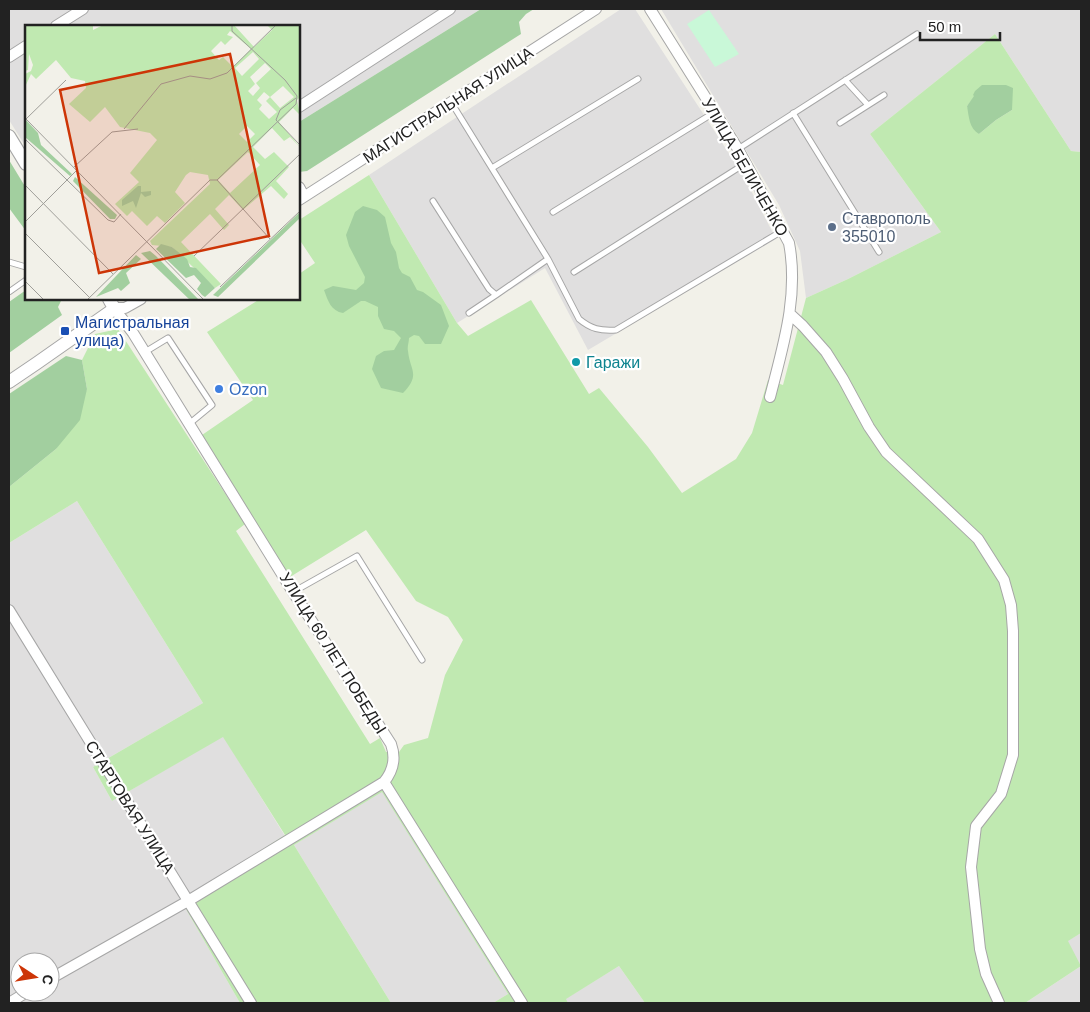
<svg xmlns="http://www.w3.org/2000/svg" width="1090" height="1012" viewBox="0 0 1090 1012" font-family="Helvetica,sans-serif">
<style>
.residential{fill:#e0dfdf;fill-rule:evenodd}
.grass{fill:#c0e9b1;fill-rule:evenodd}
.forest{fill:#a2cf9f}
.park{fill:#c9f8d8}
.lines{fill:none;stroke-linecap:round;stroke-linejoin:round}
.service-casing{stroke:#a6a6a6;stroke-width:7}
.minor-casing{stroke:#a6a6a6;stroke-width:12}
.tertiary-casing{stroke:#a6a6a6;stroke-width:14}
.service{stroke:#fff;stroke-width:5}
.minor{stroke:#fff;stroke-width:10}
.tertiary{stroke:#fff;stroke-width:12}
.service-dot{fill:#5c6f8a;stroke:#fff;stroke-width:2}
.transit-dot{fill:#1a4fb4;stroke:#fff;stroke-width:2}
.culture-dot{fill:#0f9aa8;stroke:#fff;stroke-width:2}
.shop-dot{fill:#3f7fe0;stroke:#fff;stroke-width:2}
.labels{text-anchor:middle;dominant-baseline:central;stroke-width:4.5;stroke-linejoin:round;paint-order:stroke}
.street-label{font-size:16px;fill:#222;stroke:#fff}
.service-label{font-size:16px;fill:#4e5e75;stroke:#fff;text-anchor:start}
.transit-label{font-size:16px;fill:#164399;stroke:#fff;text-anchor:start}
.culture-label{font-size:16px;fill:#0d838f;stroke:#fff;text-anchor:start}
.shop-label{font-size:16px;fill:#366cbe;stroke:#fff;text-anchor:start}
.inset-road{fill:none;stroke:#9f9e99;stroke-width:1}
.view{fill:#cd3507;fill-opacity:0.15;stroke:#cd3507;stroke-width:2.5}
.inset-edge{fill:none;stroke:#222;stroke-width:2.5}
</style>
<rect width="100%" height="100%" fill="#f2f1e9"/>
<path class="residential" d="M9,9h472l-182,113v-96h-273v121l-17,-27z
M621,9h14l108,166 33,64 -188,111 -43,-82 -88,55 -88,-148z
M661,9h420v143l-10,-1 -76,-117 -125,100 71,98 -93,47 -42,19 -6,-47 -21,-46z
M77,501l126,202 -110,64 19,34 111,-65 62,100 -102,64 4,11 53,92h-231v-460zM20,962h30v30h-30z
M382,791l126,203 -15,9h-102l-97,-158z
M1081,933v33l-14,-25z
M619,966l26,37h-77l-3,-4z
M1081,966v37h-56z"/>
<path class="grass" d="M995,34l76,117 10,1v781l-13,8 13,25 -56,37h-380l-26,-37 -53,33 2,4h-75l15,-9 -126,-202 -88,53 97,158h-151l-53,-92 -4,-11 102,-65 -62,-98 -111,64 -19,-34 110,-64 -126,-202 -68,42v-56l47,-38 31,-60 -5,-29 13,-26 23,-5 127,195 -9,7 134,213 10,-6 6,14h13l5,-7 24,-7 17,-63 18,-35 -15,-23 -32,-16 -50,-71 -76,47 -88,-142 51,-35 -46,-68 53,-33h39v-25l16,-11 -16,-24v-19l70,-45 88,148 11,13 63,-36 58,94 10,-6 49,59 34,46 54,-34 16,-26 16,-53 15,5 23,-87 42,-19 93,-47 -71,-98zM975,96l37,14 -16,10 -17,14 -12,-28z"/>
<path class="forest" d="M481,9h53l-8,5 -7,8 2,12 -214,137 -8,1v-50z
M982,85h24l7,3 -1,22 -16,10 -17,14c-10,-6 -10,-17 -12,-28l7,-10 -1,-1 2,-4z
M9,160l17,28v43l-17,-23z
M363,206l14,4 8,7 6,26 5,9 3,16 3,5 8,4 7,13 6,2 18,13 8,21 -8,18h-16l-6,-8 -5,-1 -5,3c0,4 -2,9 -1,13 2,20 13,23 -5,42l-22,-5 -9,-19 4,-13 8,-5 10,-1 7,-12 -7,-7 -10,-2 -6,-13v-9l-13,-6h-4l-18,12c-12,-2 -15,-12 -19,-23l9,-4 23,4 8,-7 1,-6 -16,-31 -3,-11 9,-23z
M26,290v9h36l-4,8 4,8 -53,38v-51z
M66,356l16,4 5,29 -7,31 -24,29 -47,38v-93z"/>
<path class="park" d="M709,10l30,44 -24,13 -28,-43z"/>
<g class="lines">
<defs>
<path id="service" d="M845,80l23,25
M793,113l86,139
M840,123l44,-28
M738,149l179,-115
M492,168l146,-89
M433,201l56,88 7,6 52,-36 -97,-157
M553,212l162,-100
M548,259l31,60c12,10 21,12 37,11l166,-99
M9,262l17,5
M574,272l172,-109
M9,292l17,-12
M469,313l27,-18
M145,352l23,-14 44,67 -23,19
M293,592l64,-36 65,104"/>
<path id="minor" d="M650,9l88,140 51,94c10,53 -6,103 -19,154
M56,26l27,-17
M9,57l17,-11
M299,107l151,-98
M299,187l5,9
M299,200l297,-191
M114,308l19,25 160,259 98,152c5,14 2,27 -7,38l138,221
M114,308h11l16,-9
M790,314l13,12 23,26 17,27 26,48 17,25 92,87 26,41 7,25 2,26v124l-12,39 -25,32 -5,41 9,82 6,25 13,29
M9,610l242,393
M50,979l138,-78 196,-119
M9,1003l18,-11"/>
<path id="tertiary" d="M9,136l17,28
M9,382l28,-19 77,-54v-1l-5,-9"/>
</defs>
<use href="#service" class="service-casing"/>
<use href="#minor" class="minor-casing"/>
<use href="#tertiary" class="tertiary-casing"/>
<use href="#service" class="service"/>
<use href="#minor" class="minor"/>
<use href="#tertiary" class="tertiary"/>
</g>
<circle class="service-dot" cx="832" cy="227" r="5"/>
<rect class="transit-dot" x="60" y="326" width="10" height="10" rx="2.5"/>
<circle class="culture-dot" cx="576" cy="362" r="5"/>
<circle class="shop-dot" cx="219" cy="389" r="5"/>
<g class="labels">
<g class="street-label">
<text transform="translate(448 105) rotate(-33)">МАГИСТРАЛЬНАЯ УЛИЦА</text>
<text transform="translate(745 167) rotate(60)">УЛИЦА БЕЛИЧЕНКО</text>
<text transform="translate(333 653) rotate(58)">УЛИЦА 60 ЛЕТ ПОБЕДЫ</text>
<text transform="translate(130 807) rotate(58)">СТАРТОВАЯ УЛИЦА</text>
</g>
<g class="service-label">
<text x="842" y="218">Ставрополь<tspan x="842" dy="18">355010</tspan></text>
</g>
<g class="transit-label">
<text x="75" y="322">Магистральная<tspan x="75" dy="18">улица)</tspan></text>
</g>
<g class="culture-label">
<text x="586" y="362">Гаражи</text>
</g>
<g class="shop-label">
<text x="229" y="389">Ozon</text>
</g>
</g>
<g transform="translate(25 25)">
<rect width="275" height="275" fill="#f2f1e9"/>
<path d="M0,0h68v5l10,-5h131l20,22 18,-17 -5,-5h33v72l-3,3 3,15 -7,-7 -14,14 21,25 -10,-10 -6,4 -12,-13 -19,19 12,12 9,-7 15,15 -13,14 12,13 -4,5 -13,-13 -28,24 -14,-15 -14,14 14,16 -5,5 -14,-16 -29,28 40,42 -6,4 -43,-41 -20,-2 -2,-4 60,-57 -2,-9 -18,-3 -4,3 -11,17 10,11 -20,20 -8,-7 -10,10 -15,-15 -5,5 -12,-12 24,-22 -9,-9 27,-33 -7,-7 -30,-6 -15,-20 -15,15 -21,-18 17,-16 -1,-7 -14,-3 -15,-18 -20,19 -5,-5 -6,13v-13l6,-3 2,-6 -4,-11 -1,16 -3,1zM205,6l21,18 -18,18 -10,-10 -4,3 -8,-9 10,-10 4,4 8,-8 -6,-2zM228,27l6,7 -17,17 -7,-8zM240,38l6,6 -15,14 4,5 -7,8 -5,-5 7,-7 -5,-7zM258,61l11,11 -14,11 -10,-11 -4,4 11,11 -8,7 -10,-10 3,-4 -5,-5 7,-8 6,5zM222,101l8,8 -8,8 -8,-8zM223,127l12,13 -30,28 -12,-13z" fill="#c0e9b1" fill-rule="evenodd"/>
<path d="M0,94l13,14 3,12 31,29 -2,2 -45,-39zM50,152l42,38 -2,4h-5l-37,-38zM113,161h3v6l10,-1v4l-6,2 -4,-4 -5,15 -3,-7 -11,5v-6zM275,187v6l-82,79 -5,-2zM136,219l11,3 15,12 3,8 6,1 19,20 -10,9 -3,-2 -5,-6 4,-6 -7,-8 -8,3 -30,-29zM125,226l6,5 43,44h-9l-49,-47zM111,230l5,4 -15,14 4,10 -9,8 -3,-3 -22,9z" fill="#a2cf9f"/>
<path class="inset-road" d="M271,73l-16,12 -4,10 24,25M0,93l179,182M1,94l40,-39M99,104l37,-45 29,-8 20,3 17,-6 49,-48M0,114l83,81 6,2 7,-8M49,142l38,-35 26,-3M192,155l53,59M0,160l88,89M0,197l52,-52M0,208l64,64M169,231l106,-102M0,256l19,19M195,262l80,-76M62,275l123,-120h7l79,-76 1,-8 -12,-16 -53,-49v-6"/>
<path class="view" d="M205,29l39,182 -170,37 -39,-183z"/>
<rect width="275" height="275" class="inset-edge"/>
</g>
<rect width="1090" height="1012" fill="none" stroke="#222222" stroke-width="20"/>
<g transform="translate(35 977) rotate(102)"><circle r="24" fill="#ffffff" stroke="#a7a7a7"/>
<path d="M0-4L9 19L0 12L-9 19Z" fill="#cd3507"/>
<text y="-8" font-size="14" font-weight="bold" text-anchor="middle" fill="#222222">С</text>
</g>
<path d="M920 32v8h80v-8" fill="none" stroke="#222222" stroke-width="2.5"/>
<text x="928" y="32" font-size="15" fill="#222222" stroke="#ffffff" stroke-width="4" paint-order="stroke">50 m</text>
</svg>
